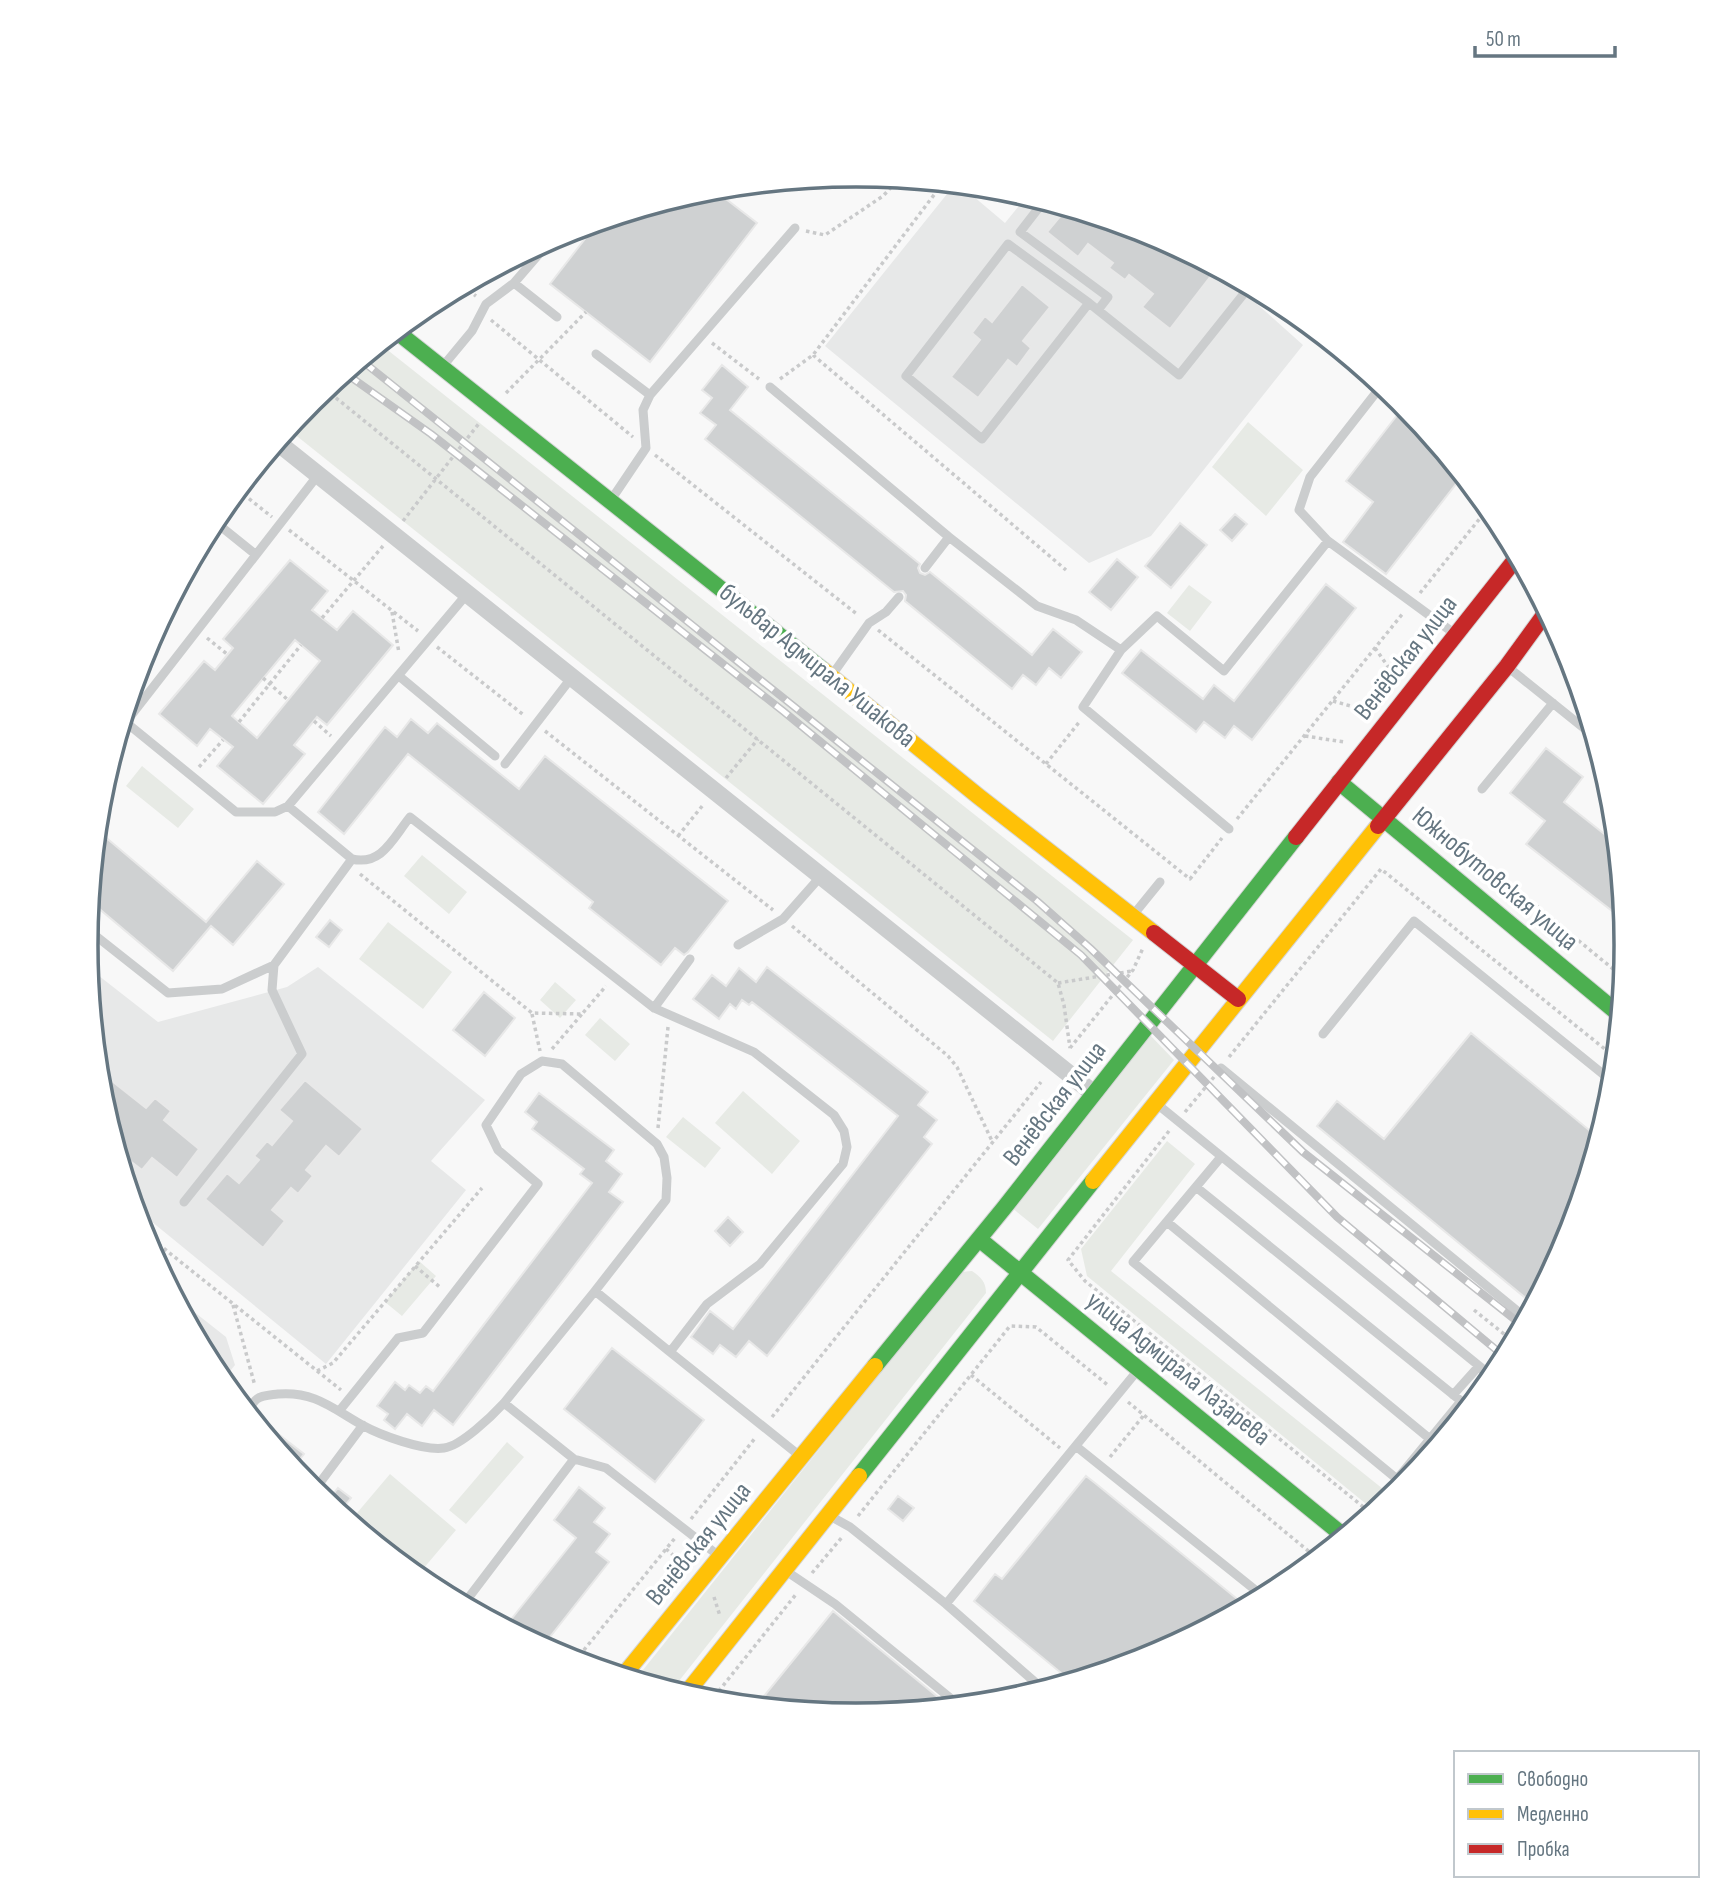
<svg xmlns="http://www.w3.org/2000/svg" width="1713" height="1891" viewBox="0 0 1713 1891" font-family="'Sofia Sans Condensed',sans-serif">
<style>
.built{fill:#e7e8e8}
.green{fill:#e7eae5}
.building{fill:#cfd1d2;stroke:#e8e8e8;stroke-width:2;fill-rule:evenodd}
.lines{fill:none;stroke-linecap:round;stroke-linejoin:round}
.fast-casing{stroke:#d4d5d6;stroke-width:18}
.slow-casing{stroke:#d4d5d6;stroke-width:18}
.jam-casing{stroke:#d4d5d6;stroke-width:18}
.path{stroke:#c9cacb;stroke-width:3.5;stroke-dasharray:3.5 3.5;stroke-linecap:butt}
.lane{stroke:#cbcdce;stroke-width:9}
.street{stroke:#cbcdce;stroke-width:18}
.fast{stroke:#4caf50;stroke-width:16}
.slow{stroke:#ffc107;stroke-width:16}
.jam{stroke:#c62828;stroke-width:16}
.rail-casing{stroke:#c1c2c4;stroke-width:8}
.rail{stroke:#fff;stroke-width:5;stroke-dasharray:16;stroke-linecap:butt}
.labels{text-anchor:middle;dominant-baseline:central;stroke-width:7;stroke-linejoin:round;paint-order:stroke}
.street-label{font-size:26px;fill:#657681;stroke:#fff}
.rim{fill:none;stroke:#657681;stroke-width:3.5}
</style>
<rect width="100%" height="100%" fill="#f8f8f8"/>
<path class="built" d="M955,184l5,1 45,38 22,-27 125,38 112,60 -7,10 46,41 -152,191 -62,27 -264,-217z
M318,967l167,133 -54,61 35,29 -140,174 -191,-156 -35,-113 -11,-117 5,-6 64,50 129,-35z
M174,1296l52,41 9,28 -13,16z"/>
<path class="green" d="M380,344l753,596 -80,101 -765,-612 24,-29z
M1248,422l55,48 -37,46 -54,-49z
M1189,585l23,17 -22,29 -23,-18z
M142,766l52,43 -16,19 -52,-42z
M422,855l45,37 -18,22 -45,-38z
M388,922l64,50 -29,37 -64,-50z
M555,982l21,18 -16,18 -20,-18z
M600,1018l30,26 -15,17 -30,-26z
M1150,1035l24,25 -136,169 -26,-21z
M743,1091l57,50 -28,33 -57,-51z
M683,1117l38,31 -16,20 -39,-31z
M1167,1141l28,23 -84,107 282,226 -17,15 -289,-236 -6,-27z
M419,1261l17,15 -34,40 -17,-14z
M972,1271c9,6 14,11 14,22l-315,398 -36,-11 326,-408z
M507,1442l17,15 -58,67 -17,-14z
M390,1474l66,56 -33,39 -66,-56z"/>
<path class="building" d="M707,189h6l44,34 -107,139 -100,-78 48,-62z
M1067,208l85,26 7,3 -4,5 24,18 6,-8 32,16 -47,61 -28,-22 11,-13 -24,-19 -4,5 -16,-12 4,-5 -25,-19 -10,13 -31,-25z
M1022,284l28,23 -27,34 8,7 -14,19 -9,-7 -30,38 -27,-21 29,-37 -8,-7 13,-17 7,6z
M722,365l26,22 -18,23 190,154 -2,4 2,5 5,2 5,-3 102,83 21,-26 29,23 -21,26 -12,-10 -13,17 -13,-10 -11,14 -107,-88 1,-6 -3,-4 -9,1 -189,-153 11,-14 -16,-12 12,-15 -10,-8z
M1405,405l58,70 -77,99 -43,-32 30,-40 -27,-21z
M1235,514l12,10 -15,17 -12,-11z
M1180,523l27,22 -36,43 -26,-22z
M1117,559l21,18 -27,33 -22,-18z
M290,560l38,31 -16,19 25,20 16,-19 40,34 -66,80 -10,-8 -23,28 11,9 -42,50 -46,-38 16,-19 -23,-18 -13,17 -38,-32 45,-53 11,9 18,-22 -10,-9zM295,640l25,21 -63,77 -25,-22z
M1326,584l30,24 -104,132 -18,-14 -9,12 -21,-16 -8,10 -74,-59 19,-23 62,49 11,-14 20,16z
M411,719l17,14 9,-10 82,66 26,-33 183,145 -40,51 -4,3 -9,-7 -14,17 -72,-57 4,-6 -185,-148 -64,80 -26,-22 67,-85 12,10z
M1546,748l37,29 -19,25 53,42 8,77 -99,-77 19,-23 -35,-28z
M97,830l109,92 51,-61 27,23 -51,61 -22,-19 -38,45 -83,-70z
M330,920l12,10 -13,17 -13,-10z
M767,967l161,125 -10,13 19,15 -13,17 8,7 -165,212 -18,-15 -13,16 -16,-12 -7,9 -22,-17 19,-26 23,18 165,-213 -146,-114 -3,3 -7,-5 -6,9 -6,-5 -11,15 -26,-20 19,-24 14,11 13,-18 17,14z
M484,992l31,26 -30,38 -32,-26z
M1471,1033l129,106 -32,102 -34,64 -217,-179 20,-25 47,38z
M98,1070l48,38 9,-10 16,13 -7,9 35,29 -22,29 -25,-20 -10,12 -25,-19 -17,-56z
M305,1080l58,49 -24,28 -13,-11 -20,24 7,6 -15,18 -7,-6 -19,22 13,11 -22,27 -58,-49 22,-26 12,10 20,-23 -5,-4 13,-15 5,4 20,-24 -13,-11z
M539,1093l75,57 -8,11 16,13 -13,18 14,10 -170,223 -19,-15 -12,16 -15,-12 -12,15 -11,-9 4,-6 -11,-8 18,-24 10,8 4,-5 11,8 6,-7 7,5 159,-208 -12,-9 4,-5 -52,-40 5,-7 -12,-10z
M728,1217l15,15 -13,14 -15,-15z
M612,1348l92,72 -49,62 -91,-73z
M264,1423l40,31 -11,14 -33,-41z
M1086,1476l9,7 152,124 -96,51 -79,24 -98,-81 21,-27 7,5z
M579,1487l26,21 -11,14 16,12 -14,18 13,10 -67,85 -37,-20 71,-89 -22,-18z
M338,1488l13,10 -12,15 -13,-10z
M898,1496l16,12 -11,13 -15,-12z
M833,1611l117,96 -94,9 -100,-10z"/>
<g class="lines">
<defs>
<path id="fast" d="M396,331l427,339
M1339,782l281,233
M979,1239l366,298
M875,1366l129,-158 292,-371
M859,1476l234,-295"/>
<path id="slow" d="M823,670l155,126 176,137
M1093,1181l285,-355
M623,1676l252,-310
M685,1695l174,-219"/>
<path id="jam" d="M1378,826l129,-160 40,-55
M1296,837l222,-281
M1154,933l84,66"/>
</defs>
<use href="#fast" class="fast-casing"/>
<use href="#slow" class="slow-casing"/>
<use href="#jam" class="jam-casing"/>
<path class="path" d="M806,231l19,4 58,-39 16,-17
M463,286l13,10
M491,320l142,117
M712,343l47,36
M813,355l253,215
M780,379l33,-24 130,-172
M325,389l733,594 6,22 6,43
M506,393l80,-81
M655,455l203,160
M238,490l34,27
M403,521l77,-99
M289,530l129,101
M1420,593l69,-86
M392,612l7,41
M322,618l61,-72
M878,630l312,249 32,-41
M207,638l20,16
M437,647l88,69
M1375,648l21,30
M263,678l25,22
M1333,701l35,10
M314,721l17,15
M239,722l62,-77
M545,731l228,179
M1305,736l39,6
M1046,764l34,-43
M199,767l24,-27
M726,778l32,-39
M1427,816l197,162
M1237,819l167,-207
M678,836l25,-31
M360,874l172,139 50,1 24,-28
M792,926l156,130 9,11 35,74
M87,958l8,-9
M1058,983l74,-12
M532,1014l8,37
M1070,1048l63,-78 10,-22
M552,1049l30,-35
M1229,1057l152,-188 235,189
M1185,1112l29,-35
M658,1128l10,-101
M1169,1131l-101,129 17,21 287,233
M142,1231l199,159
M415,1266l26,22
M233,1305l22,81
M1474,1310l40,32
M317,1371l16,-8 149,-175
M971,1375l89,73
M1128,1402l190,157
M772,1417l269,-335
M1110,1457l34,-42
M858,1516l152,-190 26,1 73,59
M691,1519l65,-82
M666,1549l20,17
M812,1573l31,-37
M714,1597l6,19
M575,1661l100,-123
M710,1702l87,-109"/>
<path class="lane" d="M1044,201l-24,31 88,65 -10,13
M514,283l43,34
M1089,303l-107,136 -76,-63 102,-132 81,59 90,72 71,-89
M596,354l54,41
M443,366l29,-35 14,-27 28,-21 38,-44
M1382,385l-72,92 -11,33 29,31 127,93
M770,387l179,150 88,69 39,14 45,30 36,-34 67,55 104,-130
M611,500l35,-52 -3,-38 7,-15 145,-167
M214,521l41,33
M925,568l24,-31
M1121,650l-38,57 146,122
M1509,668l86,69
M832,675l37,-52 17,-11 13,-15
M399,676l96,80
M123,720l113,92h39l13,-6 64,53c30,7 41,-21 58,-42l244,191 100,44 80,63 10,16 3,16 -4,17 -83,100 -53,40 -37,48 130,104
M126,722l192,-247
M505,764l67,-87
M1610,788l-1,16 5,4
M1482,789l71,-86
M288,806l179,-212
M1134,914l26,-32
M87,929l81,64 54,-4 52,-24 78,-106
M738,945l45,-26 38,-43
M654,1008l36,-49
M1323,1034l91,-113 200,162
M1221,1068l306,251
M1157,1104l337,274
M1196,1187l265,214 -64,78 -264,-217 88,-105
M184,1202l118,-148 -30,-64 2,-25
M1167,1222l263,217
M1453,1395l26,-29
M504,1403l70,56 32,9 113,88
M340,1410l58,-72 25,-5 115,-149 -40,-34 -12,-25 35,-51 21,-13 20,3 95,80 7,13 3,21 -1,22 -71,91
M247,1412c3,-4 6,-10 10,-13 5,-4 14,-4 21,-5 36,-3 54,14 84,31 18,10 61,26 82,23 17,-2 48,-32 60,-45l91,-112 75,61
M1077,1447l187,150
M313,1492l50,-67
M830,1516l20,11 96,77 98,86
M786,1571l49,33 125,102
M946,1604l192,-234
M463,1605l111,-146"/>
<path class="street" d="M277,442l816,651"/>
<use href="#fast" class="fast"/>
<use href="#slow" class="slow"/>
<use href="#jam" class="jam"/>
<defs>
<path id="rail" d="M361,360l676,541 53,47 213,204 220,174
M345,373l86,61 352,277 298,244 256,262 169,141"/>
</defs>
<use href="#rail" class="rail-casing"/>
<use href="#rail" class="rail"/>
</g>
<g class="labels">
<g class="street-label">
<text transform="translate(1406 658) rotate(-52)">Венёвская улица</text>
<text transform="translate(817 666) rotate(39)">бульвар Адмирала Ушакова</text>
<text transform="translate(1495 879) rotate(40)">Южнобутовская улица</text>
<text transform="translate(1055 1104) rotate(-52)">Венёвская улица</text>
<text transform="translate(1178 1369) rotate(39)">улица Адмирала Лазарева</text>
<text transform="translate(699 1544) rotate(-51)">Венёвская улица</text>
</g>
</g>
<path d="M0 0H1713V1891H0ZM98 945a758 758 0 1 1 1516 0a758 758 0 1 1-1516 0Z" fill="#fff" fill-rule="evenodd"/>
<path class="rim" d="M98 945a758 758 0 1 1 1516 0a758 758 0 1 1-1516 0Z"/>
<rect x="1454" y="1751" width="245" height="126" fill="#ffffff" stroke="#c1c8cd" stroke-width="2"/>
<rect x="1468" y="1774" width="35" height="10" fill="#4caf50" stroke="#c1c8cd" stroke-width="2"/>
<text x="1517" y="1786" font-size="21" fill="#657681">Свободно</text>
<rect x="1468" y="1809" width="35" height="10" fill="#ffc107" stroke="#c1c8cd" stroke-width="2"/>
<text x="1517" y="1821" font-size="21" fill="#657681">Медленно</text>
<rect x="1468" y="1844" width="35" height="10" fill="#c62828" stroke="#c1c8cd" stroke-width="2"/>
<text x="1517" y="1856" font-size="21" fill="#657681">Пробка</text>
<path d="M1475 46v10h140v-10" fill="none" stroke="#657681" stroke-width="3.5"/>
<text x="1486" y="46" font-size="21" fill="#657681" stroke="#ffffff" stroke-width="5" paint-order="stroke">50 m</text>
</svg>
